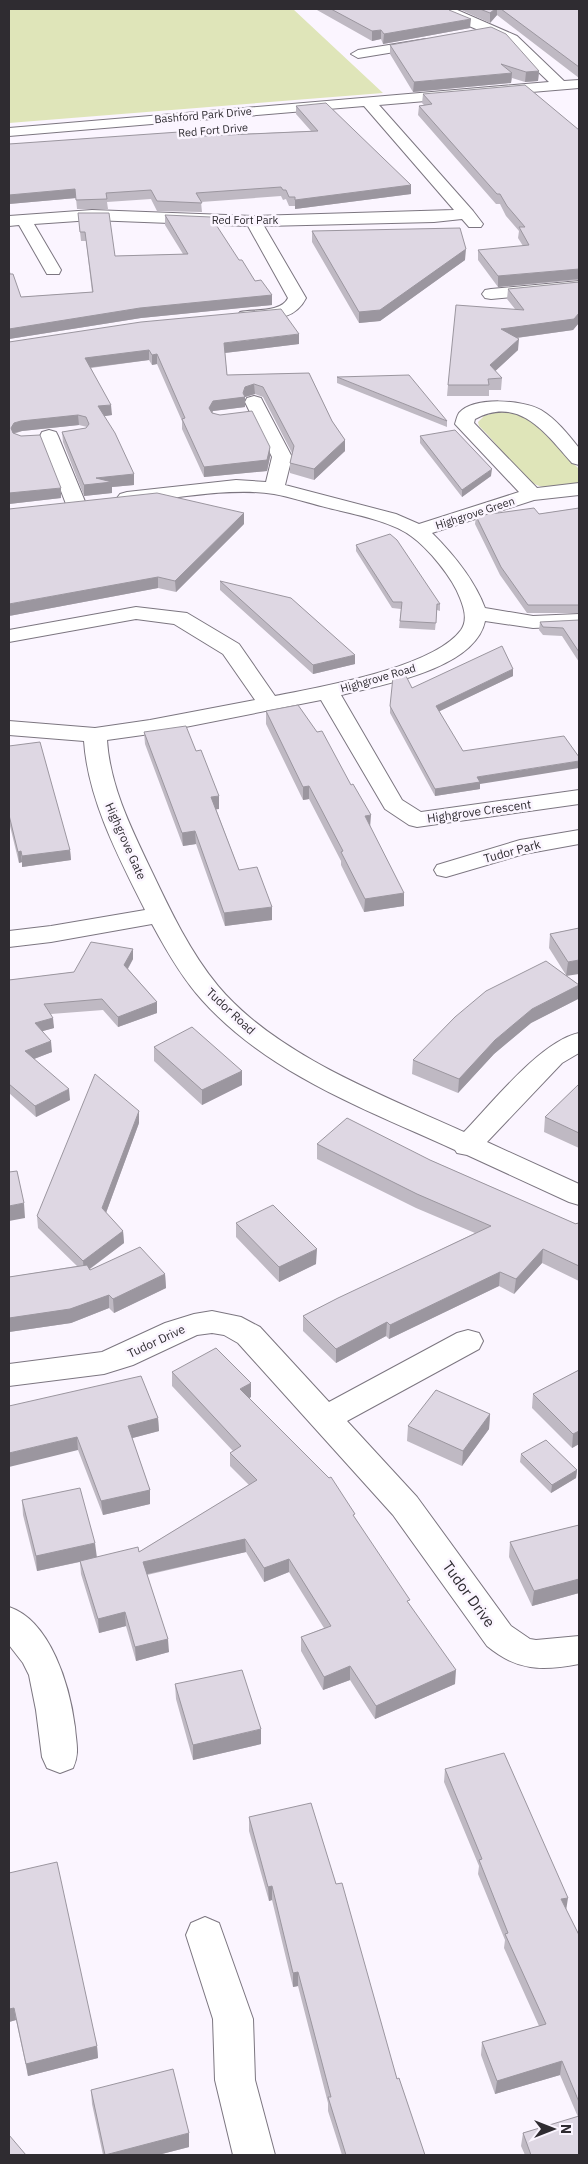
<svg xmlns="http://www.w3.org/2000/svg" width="588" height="2164" viewBox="0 0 588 2164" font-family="'IBM Plex Sans',sans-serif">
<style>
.green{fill:#dfe5b9}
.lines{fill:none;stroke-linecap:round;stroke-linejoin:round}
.street-casing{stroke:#7c7680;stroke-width:2}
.street{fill:#fff;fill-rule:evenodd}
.wall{fill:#bfb9c3}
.shaded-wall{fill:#9b969f}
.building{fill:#ded7e3;stroke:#9b969f}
.labels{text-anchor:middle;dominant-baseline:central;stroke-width:5;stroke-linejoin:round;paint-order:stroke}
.far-street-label{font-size:11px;fill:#2f2c31;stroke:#fbf5ff}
.street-label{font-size:12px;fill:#2f2c31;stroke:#fbf5ff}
.near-street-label{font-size:15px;fill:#2f2c31;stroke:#fbf5ff}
</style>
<rect width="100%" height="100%" fill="#fbf5ff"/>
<path class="green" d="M9,9h284l90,84 -374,30z
M497,412h17l15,6 49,50 1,14c-12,8 -37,9 -49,-1 -19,-16 -33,-38 -51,-55l-1,-4 6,-6z"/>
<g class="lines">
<defs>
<path id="street" d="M440,9h15l62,27 47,45 15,-1v8l-200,17 94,106 10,13 -2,3h-12l-7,-8 -28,3 -170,4 42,72c-12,24 -37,21 -60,23l-6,-1 -3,-4 3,-4c14,-3 41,1 48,-14l-40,-72 -156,-6 -58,4 27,46 -2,4h-12l-28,-49 -10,1v-10l83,-6 161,6 201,-6 -90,-104 -355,30v-8l540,-46 -42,-40 -57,-24z
M426,39l5,1 2,3 -2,3 -73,12 -7,-4 7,-4z
M579,281v10l-88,8 -6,-1 -3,-4 3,-4 6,-1z
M254,396l7,2 2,4 29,55 -7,28 111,29 23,10 100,-32 -64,-68c1,-3 2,-8 4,-11 15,-17 64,-13 82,-3 15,9 27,24 38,38v17l-7,-2c-26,-29 -52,-68 -97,-44l-1,4 63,65 42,-5v12l-45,5 -102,33c22,22 42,46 53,75l48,8 46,-2v12l-46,2 -48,-7c-10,48 -103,64 -144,74l61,105 19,12 158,-22v14l-162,23 -8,-2 -24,-16 -64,-109 -171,34 -43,6c3,47 25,90 45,132 19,40 38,80 66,114 59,70 165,109 246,146 28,-29 77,-91 115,-99v20l-17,10 -75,79 92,42v21l-10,-3 -102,-47 -10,-2 -2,-3c-88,-40 -187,-76 -253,-150 -20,-22 -36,-50 -50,-76l-101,18 -42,5v-16l42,-5 94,-16c-26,-52 -57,-110 -61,-169l-75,-6v-14l86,7 55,-8 105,-20 -32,-46 -49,-30 -38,-5 -127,23v-12l127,-23 51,6 52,31 36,52c45,-9 158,-28 186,-66 7,-10 3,-22 -1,-32 -7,-20 -32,-50 -49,-62 -21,-16 -64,-23 -90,-30 -15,-4 -31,-9 -47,-12 -44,-7 -102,5 -147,10l-7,-2 -3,-4 3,-4 7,-2 109,-12 30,2 6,-25 -27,-55 2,-4z
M49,430l7,2 2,4 28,68 -3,4 -7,2 -7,-2 -3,-4 -26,-68 2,-4z
M579,830v14l-55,10 -78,23 -9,-2 -3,-5 3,-5 83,-25z
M212,1311l29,6 19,10 69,75 128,-69 11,-3 11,3 4,8 -4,8 -132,72 70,76 94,129 19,13 6,1 43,-4v28c-37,7 -62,7 -92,-18l-94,-131 -155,-172 -14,-8 -12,-2 -15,2 -64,30 -29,9 -95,12v-22l93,-12 63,-29 29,-9z
M9,1607c42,14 61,80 66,120 1,16 5,26 -2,41l-13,5 -13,-5 -5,-11 -6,-47 -7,-35 -6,-12 -14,-18z
M205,1917l14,6 34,96 2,61 20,75h-42l-18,-75 -2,-61 -27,-84 5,-12z"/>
</defs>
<use href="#street" class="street-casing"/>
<use href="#street" class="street"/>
</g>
<path class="wall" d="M317,9h131l22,19 -87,16 -2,-5 -9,2 -55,-31z
M459,9h120v69l-82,-63 -7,8z
M390,45l149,26 -1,10 -13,1 -13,-4 -1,5 -98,9 -23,-38z
M423,94l156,36v150l-81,7 -20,-27v-10l45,-4 -5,-8 1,-7 -13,-15 -6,-12h-4l-78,-89 1,-9 5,-1 -2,-2z
M296,106l115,79v9l-116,15v-3h-6l-3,-7 -3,1 -2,-4 -80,6 1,10 -45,-1 -6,-12 -44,3 1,7h-31l-1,-11 -67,6v-60l302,-13 -15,-17z
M78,213l37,43 68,-2 -18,-29v-10l74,45 16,21 17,14v10l-131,13 -132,21 1,-65 11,23 71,-5 -6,-51h-5z
M312,231l153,29 -85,61 -21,2 -47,-81z
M579,282v42h-1l-5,6 -56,8 1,12 -23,21 7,7 -1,12h-12v6h-42l1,-11 67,-76 -8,-10 1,-10z
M9,342l290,2 -74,9 2,22 82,-2 23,48 13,19v11l-31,29 -24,-7v-10l2,-10 -29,-56 -8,-3 -10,3v10l-32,4 -1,1 58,35v10l-3,14 -63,6 -22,-48v-8l-25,-57 -5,1 -3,-5 -58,8 21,47 -8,1 30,69 -22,2v6l-28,3 -21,-54 -1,-10 24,-4 1,-1 -8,-2 -57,6 -8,3 47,64 -52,6z
M337,377l110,44v6l-110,-44z
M420,436l71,40 -29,21 -42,-54z
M579,508v105h-52l-27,-38 -25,-51 1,-8 63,-2z
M244,524l-68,68 -18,-4 -149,28z
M356,545l84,59v7l-3,-1 -2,20 -36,-2 2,-19 -9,-1 -36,-57z
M220,581l135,83 -42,10 -93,-84z
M579,620v42l-17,-26 -19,-1 -4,-5 1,-8z
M513,669v7l-74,35 41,73v5l-45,7 -45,-83v-7l22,-18z
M266,711l104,116 34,79 -40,6 -23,-47v-4l-32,-62 -6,1 -37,-76z
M144,732l75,77h-3l23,61 33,50 -47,6 -29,-82 -13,2 -38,-102z
M9,746l61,104 1,10 -49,7v-5l-3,1 -10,-41z
M579,928l-12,48 12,9 -1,14 -47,24 -37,31 -36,39 -46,-19 1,-14 153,-85 -17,-27 1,-14z
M133,949v10l-5,10 29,33v11l-39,14 -15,-17 -52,4 3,14 -12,3 10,21 -18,7 36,41 -34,17 -27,-24v-113l65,-8z
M154,1047l88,24v14l-40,20 -48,-44z
M579,1084v64l-35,-16 1,-15z
M139,1123l-33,90 17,18 1,12 -34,26v1l75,4 1,14 -52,25 -5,-5 -38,15 -62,9v-55l68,-11 -39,-38 -1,-12z
M317,1144l113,16 146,64h3v57l-37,-18 -28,31 -15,-8 -110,53 -3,-3 -50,27 -33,-32v-15l172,-83 -59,-25 -99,-49z
M236,1223l80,41 -37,18 -43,-45z
M579,1370v74l-7,4 -40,-40 1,-14z
M172,1372l79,25 -2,1 106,120 54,86 46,80 -80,35 -25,-39 -27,10 -22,-39v-14l23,-9 -35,-56 -25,10 -18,-30 -99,23 22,77 -33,9 -10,-35 -27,7 -18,-59 -1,-12 -43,9 -14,-56 -1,-15 75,57 42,-5 110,-67 -19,-19v-13l3,-2 -61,-65z
M9,1406l149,12 1,13 -27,7 18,52v14l-47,11 -25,-65z
M490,1414l-1,15 -27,37 -55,-25 1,-15z
M521,1454l56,16 -1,8 -25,15 -31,-31z
M579,1525v68l-47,13 -23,-49 1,-15z
M175,1684l86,60 -68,16 -17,-61z
M445,1769l121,140 13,26v220h-54l-4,-9 2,-13 55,-16 -18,-42 -65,19 -14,-39 1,-13 57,-16 -35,-78 1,-8 -27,-66 1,-8 -35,-84z
M249,1817l87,67 61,195 28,76h-83l-14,-44v-8l-30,-117 -5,1 -21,-87 -3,1 -20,-70z
M9,1873l88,173 1,12 -70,18 -12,-56 -7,2z
M91,2090l98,57 -31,8h-55l-11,-51z"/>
<path class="shaded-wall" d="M495,9h2v6l-7,8v-10z
M471,19l-1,9 -87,16 1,-10z
M381,30v9l-9,2v-10z
M539,71l-1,10 -13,1 1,-10z
M512,73l-1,10 -98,9 1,-10z
M411,185v9l-116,15v-9z
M75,189l1,9 -67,6v-9z
M466,249l-1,11 -85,61 -21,2v-11z
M579,269v10l-81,8v-11z
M272,295v10l-131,13 -132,21v-10l131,-21z
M579,313v11h-1l-5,6 -73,10 1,-11z
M299,334v10l-75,9v-10z
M519,339l-1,11 -28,26v-11z
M149,350v10l-63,8 -1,-10z
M157,354v10l-5,1v-10z
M254,384l1,10 -10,3v10l-32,4 -4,7v-10l4,-7 30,-8 2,-6z
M111,405l1,10 -13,2 -1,-11z
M78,415l1,10 -57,6 -8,2 -3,5v-10l3,-5 7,-2z
M345,440v11l-31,29v-11z
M270,447v10l-3,14 -63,6v-10z
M492,469l-1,7 -29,21v-7z
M134,474v11l-22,2v6l-28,3v-11l12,-7z
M61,488v10l-52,6v-11z
M244,513v11l-68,68 -1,-11z
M158,577v11l-149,28v-12z
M355,655v9l-42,10v-9z
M513,669v7l-77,37v-7z
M579,761v7l-99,16v5l-45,7v-7l42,-12z
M309,786v13l-6,1v-13z
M219,796v13l-7,1 -1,-13z
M371,815l-1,13 -5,-12z
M195,831l1,13 -13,2 -1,-13z
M70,850l1,10 -49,7v-11z
M21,851l1,11 -3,1 -1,-11z
M404,893v13l-40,6 1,-13z
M272,907v13l-47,6 -1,-13z
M133,949v10l-9,16v-10z
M579,960v14l-13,2 2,-14z
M579,985l-1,14 -47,24 -37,31 -36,39 1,-14 36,-39 37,-31z
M157,1002v11l-39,14v-10z
M53,1018l1,10 -18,5 -1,-10z
M51,1041l1,11 -26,10 -1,-11z
M242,1071v14l-40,20v-15z
M69,1089l1,11 -34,17 -1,-11z
M139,1111v12l-36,98 -1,-13z
M24,1203l1,15 -16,3v-15z
M123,1231l1,12 -40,30 -1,-12z
M317,1249l-1,15 -37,18v-15z
M543,1249l-1,14 -28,31 2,-15z
M500,1272l-1,14 -110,53 1,-14z
M165,1274l1,14 -52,25 -1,-14z
M109,1295v13l-38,15 -62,9v-14z
M387,1322l-1,14 -50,27v-14z
M251,1383v14l-10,6 -1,-14z
M490,1414l-1,15 -27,37 1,-15z
M158,1418l1,13 -30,8 -1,-13z
M579,1431v13l-7,4 1,-14z
M77,1437l1,13 -69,17v-14z
M577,1470l-1,8 -25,15 1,-8z
M150,1490v14l-47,11 -2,-14z
M245,1539l1,13 -103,23v-13z
M95,1543l2,15 -60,13 -1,-15z
M289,1559v13l-25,10v-14z
M579,1579v14l-47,13 2,-15z
M125,1612l1,14 -27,7 -1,-14z
M168,1639l1,13 -33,9 -1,-14z
M350,1666v14l-27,10 1,-13z
M456,1670l-1,14 -80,35 1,-13z
M261,1729v15l-68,16v-15z
M272,1886v14l-3,1 -1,-14z
M568,1898l-2,13 -5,-12z
M298,1972v14l-5,1v-14z
M14,2008l2,12 -7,2v-13z
M97,2046l1,12 -70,18 -2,-12z
M562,2061l-2,14 -65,19 2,-13z
M189,2133v14l-31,8h-53z"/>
<path class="building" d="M331,9h117l1,1 22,9 -87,15 -3,-4 -9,1z
M480,9h15l-5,4z
M501,9h78v58z
M491,27l15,7 33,37 -13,1 -25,-8 11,9 -98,9 -24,-37z
M525,85l54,45v139l-81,7 -20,-26 51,-5 -10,-18h6l-18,-21 -7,-12h-3l-78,-88 13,-2 -9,-10z
M326,103l85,82 -116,15v-3h-6l-3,-7h-3l-2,-3 -85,6 6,10 -45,-2 -6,-11 -45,3 1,6 -31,1 -1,-11 -66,6v-51l170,-12 2,5 137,-6 -22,-25z
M78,213h31l6,43 73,-2 -23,-39 46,2 28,43h3l13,21 6,-1 11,15 -132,13 -131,21v-59l1,4h3l8,23 72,-5 -8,-60h-5z
M460,228l6,21 -86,61 -21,2 -47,-81z
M579,282v31l-5,6 -73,10 18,10 -29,26 12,13 -14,1 1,6h-41l8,-80 68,5 -16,-21z
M281,309l18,25 -75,9 3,32 82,-2 23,48 13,19 -31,29 -24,-6 4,-17 -31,-59 -9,-3 -9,3 -2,6 2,4 -32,4 -4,7 3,5 8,2 32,-4 18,36 -3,13 -63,7 -22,-48 3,-1 -28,-64 -5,1 -3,-5 -64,8 26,47 -13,1 17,27 19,41 -38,4 16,4 -28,3 -22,-53 24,-4 3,-4 -3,-7 -8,-2 -57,6 -7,2 -3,5 2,5 8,3 19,-1 21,53 -52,5v-151l132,-20z
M409,375l38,46 -110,-44z
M455,430l37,39 -30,21 -42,-54z
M157,493l87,20 -69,68 -17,-4 -149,27v-95z
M534,508l5,6 40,-6v97h-51l-27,-38 -25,-51z
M390,534l7,6 43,64h-3l-1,19 -36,-2 2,-19h-9l-37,-57z
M220,581l71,17 64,57 -42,10z
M579,620v32l-16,-24 -20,-1 -3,-5z
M502,646l11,23 -77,37 27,45 101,-15 15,21v4l-102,16 3,5 -45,7 -45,-83 3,-29 12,-3 7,14z
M298,705l19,27 5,-1 29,54 2,-1 18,31 -6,1 39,77 -39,6 -24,-47 2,-1 -34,-65 -6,1 -37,-76z
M186,726l10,25 5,-1 18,46 -8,1 28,73 18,-3 15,40 -48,6 -29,-82 -13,2 -38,-101z
M40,742l30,108 -48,6 -1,-5 -3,1 -9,-37v-69z
M579,928v32l-11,2 -18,-28z
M91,942l42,7 -9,16 33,37 -39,15 -16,-18 -58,5 9,14 -18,5 16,18 -26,10 44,38 -34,17 -26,-22v-104l65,-8z
M546,961l33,24 -47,24 -37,31 -36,39 -46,-19 42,-43 31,-26z
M192,1027l50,44 -40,19 -48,-43z
M95,1074l44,37 -37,97 21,23 -40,30 -46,-45z
M579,1084v49l-34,-16z
M347,1118l83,42 146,64 1,-1 2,1v42l-36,-17 -27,30 -16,-7 -110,53 -3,-3 -51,27 -33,-33 35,-18 153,-72 -74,-32 -100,-50z
M17,1171l7,32 -15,3v-34z
M273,1205l44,44 -38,18 -43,-44z
M140,1247l25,27 -52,25 -4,-4 -39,14 -61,9v-41l78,-12 3,5z
M216,1348l35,35 -11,6 89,89 2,-1 24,37 -2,1 57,85 -3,1 49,69 -80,36 -26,-40 -26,11 -23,-40 30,-11 -42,-67 -25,9 -19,-29 -102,23 25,77 -33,8 -10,-35 -27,7 -18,-58 58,-14 1,5 118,-72 -27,-27 11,-7 -69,-74z
M579,1370v61l-6,3 -40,-40z
M141,1376l17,42 -30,8 22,64 -49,11 -24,-64 -68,16v-47z
M436,1390l54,24 -27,37 -55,-25z
M546,1440l31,30 -25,15 -31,-31z
M80,1488l15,55 -59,13 -14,-56z
M579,1525v54l-45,12 -24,-49z
M242,1670l19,59 -68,16 -18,-61z
M504,1753l64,145 -7,1 18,36v167l-17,-41 -65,20 -15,-39 64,-18 -41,-90 3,-1 -29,-73 3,-1 -37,-90z
M311,1803l25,81 6,-1 55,196 2,-1 26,77h-79l-18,-58h3l-33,-125 -5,1 -21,-87 -4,1 -19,-70z
M57,1862l40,184 -71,18 -12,-56 -5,1v-136z
M173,2069l16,64 -84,22 -14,-65z
M579,2116v39h-48l-8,-22z
M9,2135l17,20h-17z"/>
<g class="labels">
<g class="far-street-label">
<text transform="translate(203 115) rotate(-5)">Bashford Park Drive</text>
<text transform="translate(213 130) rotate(-5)">Red Fort Drive</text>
<text x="245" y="220">Red Fort Park</text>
<text transform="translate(475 513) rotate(-18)">Highgrove Green</text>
<text transform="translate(378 678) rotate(-16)">Highgrove Road</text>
</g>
<g class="street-label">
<text transform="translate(479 811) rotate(-8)">Highgrove Crescent</text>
<text transform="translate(126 841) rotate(66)">Highgrove Gate</text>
<text transform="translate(512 851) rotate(-15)">Tudor Park</text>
<text transform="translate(231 1011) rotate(43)">Tudor Road</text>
<text transform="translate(156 1341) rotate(-25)">Tudor Drive</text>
</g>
<g class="near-street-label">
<text transform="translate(469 1594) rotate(54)">Tudor Drive</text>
</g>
</g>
<rect width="588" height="2164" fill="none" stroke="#2f2c31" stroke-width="20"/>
<g transform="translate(553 2129) rotate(90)" stroke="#fbf5ff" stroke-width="4" paint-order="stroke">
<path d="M0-4L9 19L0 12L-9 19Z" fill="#2f2c31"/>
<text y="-8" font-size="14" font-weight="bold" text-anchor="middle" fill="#2f2c31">N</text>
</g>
</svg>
